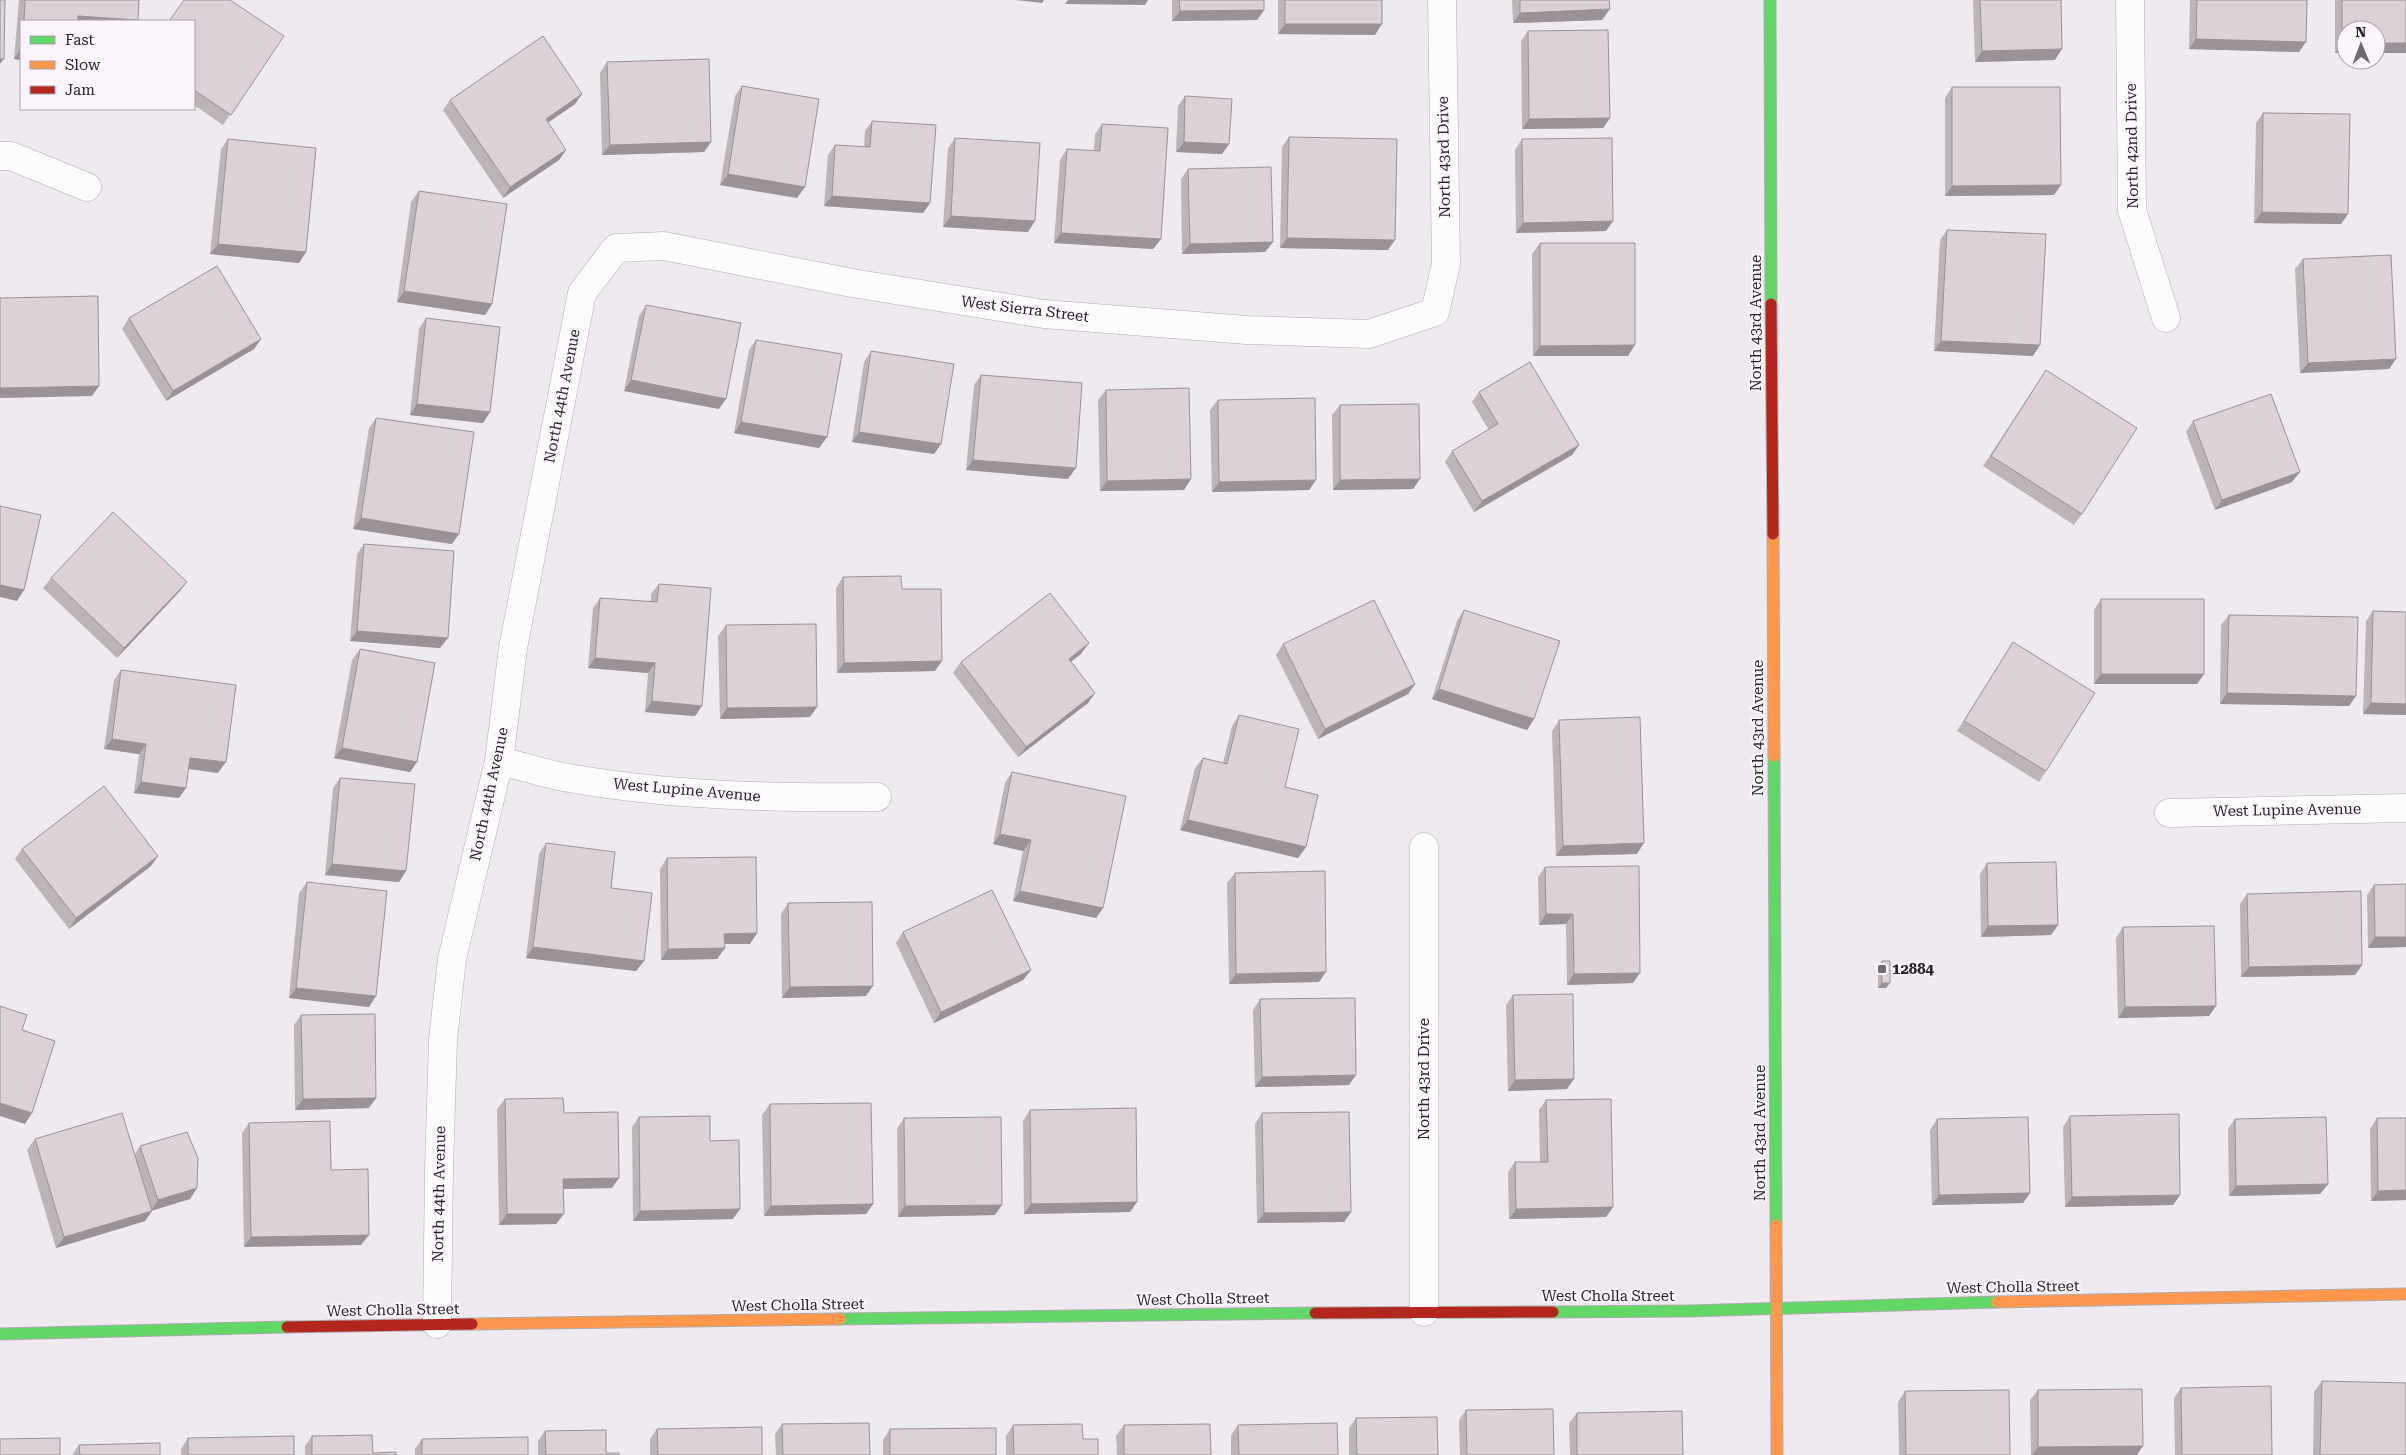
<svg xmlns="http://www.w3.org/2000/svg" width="2406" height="1455" viewBox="0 0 2406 1455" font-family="'Roboto Serif',serif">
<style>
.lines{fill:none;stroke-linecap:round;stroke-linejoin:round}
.street-casing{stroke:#b0acb0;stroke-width:29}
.fast-casing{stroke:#b0acb0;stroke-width:13}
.slow-casing{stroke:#b0acb0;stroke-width:13}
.jam-casing{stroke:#b0acb0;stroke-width:13}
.street{stroke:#fdfcfd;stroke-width:28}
.fast{stroke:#63d668;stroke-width:11}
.slow{stroke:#ff974d;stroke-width:11}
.jam{stroke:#b3261e;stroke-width:11}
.wall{fill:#bdb4b8}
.shaded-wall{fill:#9a9296}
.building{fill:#dcd1d6;stroke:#9a9296}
.poi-dot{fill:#6e6b6f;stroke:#fcf5fe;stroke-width:2}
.labels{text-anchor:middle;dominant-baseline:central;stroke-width:4;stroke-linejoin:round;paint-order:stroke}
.street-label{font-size:15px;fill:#29262a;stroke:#fcf5fe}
.poi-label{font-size:15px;font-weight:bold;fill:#29262a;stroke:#fcf5fe;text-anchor:start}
</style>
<rect width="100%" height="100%" fill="#efeaef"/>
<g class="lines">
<defs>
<path id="street" d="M2130,0l2,210 34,108
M0,156h11l76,31
M499,761c23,5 47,13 70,17 102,18 205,20 308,19
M2169,813l237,-5
M1424,1312v-465
M437,1324l2,-155 4,-129 9,-81 47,-198 14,-113 69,-355 34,-45 48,-2 188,37 192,31 203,16 122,4 66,-22 11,-48 -4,-264"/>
<path id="fast" d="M1770,0l1,304
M1774,756l2,469
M1553,1312l137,-1 307,-9
M840,1319l475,-6
M0,1334l287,-7"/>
<path id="slow" d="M1773,534l1,222
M1776,1225l1,230
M1997,1302l409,-8
M472,1324l368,-5"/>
<path id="jam" d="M1771,304l2,230
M1315,1313l238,-1
M287,1327l185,-3"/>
</defs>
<use href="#street" class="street-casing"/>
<use href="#fast" class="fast-casing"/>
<use href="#slow" class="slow-casing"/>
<use href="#jam" class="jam-casing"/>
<use href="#street" class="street"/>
<use href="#fast" class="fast"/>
<use href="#slow" class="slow"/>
<use href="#jam" class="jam"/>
</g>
<path class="wall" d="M19,0h120l-1,20 -1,1h-116v39l-7,-1z
M1172,0h92v10l-7,10 -85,1z
M1278,0h104l-7,35 -97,-1z
M1512,0h97l-7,20 -89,3z
M1973,0h88l-6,60 -80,2z
M2190,0h117l-8,52 -110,-3z
M2335,0h71v53h-30v-23l-30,23h-11z
M194,21l90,15 -61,89 -29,-20z
M1528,31l82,87 -7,10 -81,1 -1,-88z
M607,62l104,80 -7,10 -102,3 -2,-82z
M742,86l55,112 -77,-13 15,-89z
M1952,87l102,108 -109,1v-98z
M582,94l-7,10 -27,19 18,27 -7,10 -56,38 -60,-88 7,-10z
M1185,96l44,48 -7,10 -46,-2 2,-46z
M2263,113l78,111 -87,-1 2,-100z
M872,121l58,82 -7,10 -99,-7 4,-51 7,-10 29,2 1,-16z
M1102,124l59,115 -8,10 -99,-6 6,-83 7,-11 27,2 1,-17z
M1289,137l99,113 -108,-2 2,-101z
M955,138l73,94 -85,-5 5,-79z
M228,139l78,113 -7,11 -89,-9 11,-105z
M1522,139l84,92 -90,2 -1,-83z
M1188,169l85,73 -8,10 -83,2 -1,-75z
M419,191l73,113 -7,11 -88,-13 14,-100z
M1947,230l86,126 -99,-5 6,-111z
M1540,243l88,113h-95l-1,-102z
M2303,259l86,110 -89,4 -5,-104z
M646,305l73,104 -95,-18 15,-75z
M129,318l132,21 -7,10 -88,52 -44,-72z
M426,318l64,94 -7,11 -73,-8 9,-86z
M756,340l71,97 -8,11 -85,-15 15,-83z
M871,351l70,93 -7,10 -82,-12 12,-80z
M2046,370l36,144 -8,11 -91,-59z
M981,375l87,104 -102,-9 8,-85z
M1106,390l78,100 -84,1 -2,-91z
M1479,392l100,53 -7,10 -98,57 -29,-50 7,-11 37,-21 -17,-28z
M1218,400l98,80 -7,10 -97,2 -2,-82z
M1340,405l73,84 -80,1 -1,-75z
M376,418l76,126 -99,-15 16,-101z
M2193,421l99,61 -77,28 -29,-78z
M364,544l76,104 -90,-7 7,-87z
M843,577l59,12 33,82 -98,2 -1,-85z
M51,578l136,4 -8,10 -62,66 -74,-70z
M659,584l43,122 -7,10 -50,-4 3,-39 -60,-5 5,-60 7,-10 51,4v-8z
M2101,599l103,75 -7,10h-103v-74z
M1464,610l70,109 -7,11 -95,-31 25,-78z
M2373,611l33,1v103l-43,-1 3,-93z
M2229,615l120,91 -129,-2 1,-79z
M726,625l84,92 -90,2 -2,-83z
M2013,642l33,129 -7,11 -82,-51z
M1283,644l132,40 -7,10 -90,45 -42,-84z
M360,649l57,113 -7,10 -76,-14 18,-98z
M1081,654l-10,8 24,31 -7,10 -70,54 -65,-84 8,-11z
M121,670l97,103 -30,-4 -9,29 -45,-5 5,-39 -35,-5 10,-69z
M1239,715l67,132 -8,11 -118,-28 15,-62 8,-10 20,5 9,-37z
M1559,720l78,134 -81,2 -4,-125z
M1012,772l91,136 -7,10 -83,-17 10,-50 -30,-7 12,-61z
M340,778l66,93 -7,11 -74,-7 8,-87z
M546,843l98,118 -8,10 -110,-13 13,-104z
M22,849l129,17 -82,63 -54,-70z
M667,858l90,75 -7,11h-25v4l-8,11 -56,1 -1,-91z
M1987,863l71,62 -7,10 -70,2 -1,-63z
M1545,867l88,116 -66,2 -1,-61 -27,1 -1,-48z
M1235,873l84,109 -90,2 -2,-101z
M307,882l62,125 -80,-9 10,-105z
M2374,885l32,62 -38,1 -1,-53z
M2247,894l115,71 -7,10 -114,2 -1,-73z
M788,903l78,93 -84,2 -1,-84z
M2123,927l86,89 -91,2 -2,-80z
M903,932l128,38 -8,10 -89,43 -38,-80z
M1882,961l4,27h-8v-22z
M1513,995l54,94 -59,2 -2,-86z
M1260,999l89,86 -94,2 -2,-77z
M301,1015l68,93 -74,2 -1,-85z
M505,1099l59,14 48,75 -49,1 -7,35 -57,1 -2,-116z
M1546,1100l67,107 -7,10 -97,2 -1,-47 7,-10h25l-1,-52z
M770,1104l103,100 -7,10 -102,2 -2,-101z
M1030,1110l107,92 -7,10 -106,2 -1,-93z
M1262,1113l89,99 -7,10 -87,1 -2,-99z
M2070,1116l110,79 -7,10 -108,2 -2,-80z
M639,1117l71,24 23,78 -100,2 -1,-94z
M904,1118l91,97 -97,2 -1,-88z
M2377,1118h29v82l-35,1 -1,-72z
M1937,1119l93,74 -7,10 -91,2 -2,-75z
M2235,1119l93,65 -8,10 -91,2 -1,-67z
M249,1123l82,47 30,75 -117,2 -2,-114z
M35,1139l100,15 5,-8 57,42 -7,11 -38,11 -7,11 -89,27 -29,-98z
M2322,1381l84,74h-93l1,-63z
M2181,1388l91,67h-97l-1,-57z
M2038,1390l99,65h-106l-1,-55z
M1905,1391l105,64h-111l-1,-53z
M1466,1410l88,45h-94l-1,-35z
M1577,1413l106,42h-113l-1,-32z
M1356,1418l82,37h-89v-27z
M782,1424l88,31h-94l-1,-21z
M1013,1425l70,14 15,16h-92v-19z
M1124,1425l87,30h-94l-1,-19z
M1238,1425l100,30h-107v-20z
M657,1429l105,26h-112v-16z
M890,1429l106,26h-113v-15z
M545,1431l61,22 13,2h-81v-14z
M312,1436l61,17 23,2h-91v-9z
M188,1438l106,17h-113v-6z
M422,1439l106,16h-113v-6z
M79,1445l81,10h-88z"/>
<path class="shaded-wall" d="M1015,0h29l-2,3z
M1068,0h80l-3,5 -80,-1z
M1610,9l-8,11 -89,3 7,-10z
M1264,10l-7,10 -85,1 8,-10z
M78,16l60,4 -1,1h-63z
M1285,24h97l-7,11 -97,-1z
M2196,39l110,3 -7,10 -110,-3z
M2342,43h4v10h-11z
M2376,43h30v10h-30z
M21,49v11l-7,-1z
M2062,49l-7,11 -80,2 7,-11z
M0,59h4l-4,5z
M582,94l-7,10 -37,25 8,-10z
M1610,118l-7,10 -81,1 7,-10z
M711,142l-7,10 -102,3 8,-10z
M1184,142l45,2 -7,10 -46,-2z
M566,150l-7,10 -56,38 7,-11z
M728,174l77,13 -8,11 -77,-13z
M2061,185l-7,10 -109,1 7,-10z
M832,196l98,7 -7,10 -99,-7z
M2262,212l86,2 -7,10 -87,-1z
M951,216l84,5 -7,11 -85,-5z
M1613,221l-7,10 -90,2 7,-10z
M1061,233l100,6 -8,10 -99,-6z
M1287,238l108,2 -7,10 -108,-2z
M1273,242l-8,10 -83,2 8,-10z
M218,244l88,8 -7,11 -89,-9z
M404,291l88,13 -7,11 -88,-13z
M261,339l-7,10 -88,52 7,-10z
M1941,341l99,4 -7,11 -99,-5z
M1635,345l-7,11h-95l7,-10z
M2396,359l-7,10 -89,4 8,-10z
M631,380l95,19 -7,10 -95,-18z
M99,386l-7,10 -92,2v-10z
M417,404l73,8 -7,11 -73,-8z
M741,422l86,15 -8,11 -85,-15z
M859,432l82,12 -7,10 -82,-12z
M1579,445l-7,10 -98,57 8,-11z
M973,460l103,8 -8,11 -102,-9z
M2300,472l-8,10 -77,28 7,-10z
M1191,479l-7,11 -84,1 7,-10z
M1420,479l-7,10 -80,1 7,-10z
M1316,480l-7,10 -97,2 7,-10z
M361,518l98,16 -7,10 -99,-15z
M187,582l-8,10 -62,66 7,-10z
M0,585l24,5 -7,11 -17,-4z
M357,631l91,7 -8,10 -90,-7z
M1089,643l-8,11 -20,15 8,-10z
M595,658l60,5 -7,10 -60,-5z
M942,661l-7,10 -98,2 7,-10z
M2101,674h103l-7,10h-103z
M1415,684l-7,10 -90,45 7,-10z
M1439,689l95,30 -7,11 -95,-31z
M1095,693l-7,10 -70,54 8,-10z
M2227,693l129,3 -7,10 -129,-2z
M652,701l50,5 -7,10 -50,-4z
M2371,703l35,1v11l-43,-1z
M817,707l-7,10 -90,2 7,-11z
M112,739l34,5 -7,10 -35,-5z
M342,748l75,14 -7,10 -76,-14z
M190,758l36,4 -8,11 -35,-5z
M141,782l45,6 -7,10 -45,-5z
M1188,820l118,27 -8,11 -118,-28z
M1000,834l31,6 -8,11 -30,-7z
M1644,843l-7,11 -81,2 7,-10z
M158,856l-7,10 -82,63 7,-11z
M332,864l74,7 -7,11 -74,-7z
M1020,891l83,17 -7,10 -83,-17z
M1546,914h27l-7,10 -27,1z
M2058,925l-7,10 -70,2 7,-11z
M757,933l-7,11h-33l7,-10z
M2375,937h31v10l-38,1z
M533,947l111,14 -8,10 -110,-13z
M725,948l-8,11 -56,1 7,-11z
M2362,965l-7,10 -114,2 8,-10z
M1031,970l-8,10 -89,43 7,-11z
M1326,972l-7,10 -90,2 7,-10z
M1640,973l-7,10 -66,2 7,-11z
M1882,983h8l-4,5h-8z
M873,986l-7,10 -84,2 8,-11z
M296,988l80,8 -7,11 -80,-9z
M2216,1006l-7,10 -91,2 7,-11z
M1356,1075l-7,10 -94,2 7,-10z
M1574,1079l-7,10 -59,2 7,-11z
M376,1098l-7,10 -74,2 8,-11z
M0,1103l32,10 -7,11 -25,-8z
M619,1178l-7,10 -56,1 7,-10z
M2328,1184l-8,10 -91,2 7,-10z
M197,1188l-7,11 -39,12 7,-11z
M2406,1190v10l-35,1 7,-10z
M2030,1193l-7,10 -91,2 7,-10z
M2180,1195l-7,10 -108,2 7,-10z
M1137,1202l-7,10 -106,2 7,-10z
M873,1204l-7,10 -102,2 7,-10z
M1002,1205l-7,10 -97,2 7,-11z
M1613,1207l-7,10 -97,2 7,-10z
M740,1209l-7,10 -100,2 7,-10z
M152,1211l-7,10 -89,27 8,-11z
M1351,1212l-7,10 -87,1 7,-10z
M507,1214h57l-8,10 -57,1z
M369,1235l-8,10 -117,2 7,-10z
M2143,1446l-6,9h-105l6,-8z"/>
<path class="building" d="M0,0h5l-1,59h-4z
M25,0h114l-1,20 -60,-4v5h-54z
M184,0h46l54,36 -53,79 -37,-25v-69h-25z
M1179,0h85v10l-84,1z
M1285,0h97v24h-97z
M1520,0h89l1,9 -90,4z
M1980,0h81l1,49 -80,2z
M2197,0h110l-1,42 -110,-3z
M2342,0h64v43h-30v-13h-30v13h-4z
M1608,30l2,88 -81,1 -1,-88z
M543,36l39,58 -36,25 20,31 -56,37 -60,-87z
M709,59l2,83 -101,3 -3,-83z
M742,86l77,13 -14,88 -77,-13z
M1952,87h108l1,98 -109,1z
M1185,96l47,3 -3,45 -45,-2z
M2263,113l87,1 -2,100 -86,-2z
M872,121l64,4 -6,78 -98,-7 3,-51 35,2z
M1102,124l66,4 -7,111 -100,-6 6,-84 33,2z
M1289,137l108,2 -2,101 -108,-2z
M955,138l85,5 -5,78 -84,-5z
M1612,138l1,83 -90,2 -1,-84z
M228,139l88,9 -10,104 -88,-8z
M1271,167l2,75 -83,2 -2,-75z
M419,191l88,13 -15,100 -88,-13z
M1947,230l99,4 -6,111 -99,-4z
M1540,243h95v102l-95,1z
M2391,255l5,104 -88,4 -5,-104z
M217,266l44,73 -88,52 -44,-73z
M98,296l1,90 -99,2v-90z
M646,305l95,18 -15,76 -95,-19z
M426,318l74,9 -10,85 -73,-8z
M756,340l86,14 -15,83 -86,-15z
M871,351l83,13 -13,80 -82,-12z
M1530,362l49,83 -97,56 -30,-50 46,-27 -19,-32z
M2046,370l91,58 -55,86 -91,-58z
M981,375l101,8 -6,85 -103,-8z
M1189,388l2,91 -84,2 -1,-91z
M2271,394l29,78 -78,28 -29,-79z
M1315,398l1,82 -97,2 -1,-82z
M1419,404l1,75 -80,1v-75z
M376,418l98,14 -15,102 -98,-16z
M0,506l41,9 -17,75 -24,-5z
M113,512l74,70 -63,66 -73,-70z
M364,544l90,7 -6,87 -91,-7z
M901,576l1,13h39l1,72 -98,2 -1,-86z
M659,584l52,4 -9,118 -50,-5 3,-38 -60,-5 5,-60 57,4z
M1050,593l39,50 -20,16 26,34 -69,54 -65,-85z
M2101,599h103v75h-103z
M1374,600l41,84 -90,45 -42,-85z
M1464,610l96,31 -26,78 -95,-30z
M2373,611l33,1v92l-35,-1z
M2229,615l129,2 -2,79 -129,-3z
M816,624l1,83 -90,1 -1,-83z
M2013,642l82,51 -49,78 -82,-50z
M360,649l75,14 -18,99 -75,-14z
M121,670l115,15 -10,77 -36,-4 -4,30 -45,-6 5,-38 -34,-5z
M1239,715l60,14 -14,58 33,8 -12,52 -118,-27 15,-62 24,6z
M1640,717l4,126 -81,3 -4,-126z
M1012,772l114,24 -23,112 -83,-17 11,-51 -31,-6z
M340,778l75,6 -9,87 -74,-7z
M104,786l54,70 -82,62 -54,-69z
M546,843l69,9 -4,36 41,5 -8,68 -111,-14z
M756,857l1,76 -33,1 1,14 -57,1 -1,-91z
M2056,862l2,63 -70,1 -1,-63z
M1639,866l1,107 -66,1 -1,-60h-27l-1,-47z
M1325,871l1,101 -90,2 -1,-101z
M307,882l80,9 -11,105 -80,-8z
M2406,884v53h-31l-1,-52z
M992,890l39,80 -90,42 -38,-80z
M2361,891l1,74 -113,2 -2,-73z
M872,902l1,84 -83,1 -2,-84z
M2214,926l2,80 -91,1 -2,-80z
M1882,961h8v22h-8z
M1573,994l1,85 -59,1 -2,-85z
M1355,998l1,77 -94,2 -2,-78z
M0,1006l27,9 -5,15 33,11 -23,72 -32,-10z
M375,1014l1,84 -73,1 -2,-84z
M563,1098l1,15 54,-1 1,66 -56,1 1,35h-57l-2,-115z
M1611,1099l2,108 -97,2 -1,-47h33l-2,-62z
M871,1103l2,101 -102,2 -1,-102z
M1136,1108l1,94 -106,2 -1,-94z
M1349,1112l2,100 -87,1 -2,-100z
M122,1113l30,98 -88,26 -29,-98z
M2179,1114l1,81 -108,2 -2,-81z
M710,1116v25l29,-1 1,69 -100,2 -1,-94z
M1001,1117l1,88 -97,1 -1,-88z
M2028,1117l2,76 -91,2 -2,-76z
M2326,1117l2,67 -92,2 -1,-67z
M2377,1118h29v72l-28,1z
M330,1121l1,49 37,-1 1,66 -118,2 -2,-114z
M187,1132l11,26 -1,30 -39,12 -18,-54z
M2322,1381l84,2v72h-86z
M2271,1386l1,69h-90l-1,-67z
M2142,1389l1,57 -105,1v-57z
M2009,1390l1,65h-104l-1,-64z
M1553,1409l1,46h-87l-1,-45z
M1682,1411l1,44h-106v-42z
M1437,1417l1,38h-81l-1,-37z
M869,1423l1,32h-87l-1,-31z
M1337,1423l1,32h-99l-1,-30z
M1082,1424l1,15h15v16h-84l-1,-30z
M1210,1424l1,31h-87v-30z
M762,1427v28h-104l-1,-26z
M996,1428v27h-106v-26z
M606,1430v23h13v2h-73l-1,-24z
M372,1435l1,18 23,-1v3h-84v-19z
M294,1436v19h-106v-17z
M528,1437v18h-106v-16z
M60,1438v17h-60v-16z
M160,1443v12h-80l-1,-10z"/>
<rect class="poi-dot" x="1877" y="964" width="10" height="10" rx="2.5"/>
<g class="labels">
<g class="street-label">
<text transform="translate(2132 146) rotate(-91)">North 42nd Drive</text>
<text transform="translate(1444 157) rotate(-91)">North 43rd Drive</text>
<text transform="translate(1025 309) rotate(7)">West Sierra Street</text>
<text transform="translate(1756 323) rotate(-90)">North 43rd Avenue</text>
<text transform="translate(562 396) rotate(-79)">North 44th Avenue</text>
<text transform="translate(1758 728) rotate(-90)">North 43rd Avenue</text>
<text transform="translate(687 790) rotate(5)">West Lupine Avenue</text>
<text transform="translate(489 794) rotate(-78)">North 44th Avenue</text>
<text transform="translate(2287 810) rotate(-1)">West Lupine Avenue</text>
<text transform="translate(1424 1079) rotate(-90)">North 43rd Drive</text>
<text transform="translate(1760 1133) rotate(-90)">North 43rd Avenue</text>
<text transform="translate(439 1194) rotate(-89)">North 44th Avenue</text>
<text transform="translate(2013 1287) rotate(-1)">West Cholla Street</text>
<text x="1608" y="1296">West Cholla Street</text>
<text transform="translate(1203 1299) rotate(-1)">West Cholla Street</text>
<text transform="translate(798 1305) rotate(-1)">West Cholla Street</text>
<text transform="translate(393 1310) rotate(-1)">West Cholla Street</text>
</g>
<g class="poi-label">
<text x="1892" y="969">12884</text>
</g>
</g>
<rect x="20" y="20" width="175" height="90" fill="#fcf5fe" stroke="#a8a2a9"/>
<rect x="30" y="36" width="25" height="8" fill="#63d668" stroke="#a8a2a9"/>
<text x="65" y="45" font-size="15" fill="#29262a">Fast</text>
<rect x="30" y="61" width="25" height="8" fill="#ff974d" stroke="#a8a2a9"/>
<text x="65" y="70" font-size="15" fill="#29262a">Slow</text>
<rect x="30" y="86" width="25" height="8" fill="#b3261e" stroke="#a8a2a9"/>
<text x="65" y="95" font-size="15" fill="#29262a">Jam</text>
<g transform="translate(2361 45) rotate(359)"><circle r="24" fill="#fcf5fe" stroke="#a8a2a9"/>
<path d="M0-4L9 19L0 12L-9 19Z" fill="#6e6b6f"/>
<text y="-8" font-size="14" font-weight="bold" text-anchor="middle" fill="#29262a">N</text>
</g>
</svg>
